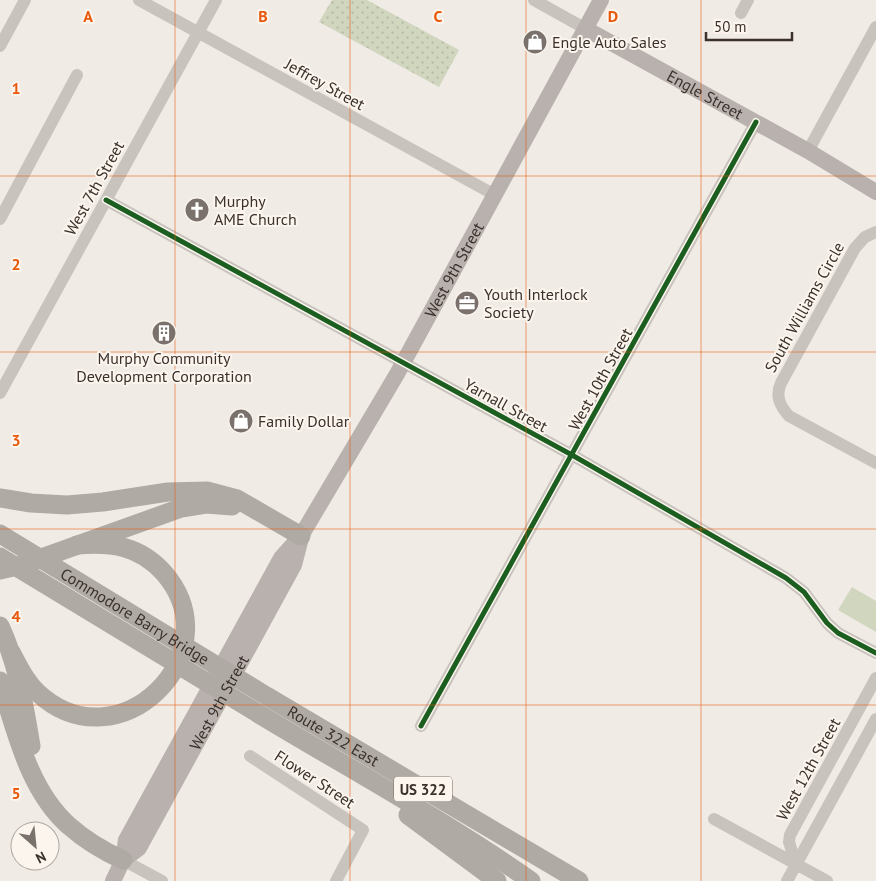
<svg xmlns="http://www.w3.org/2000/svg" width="876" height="881" viewBox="0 0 876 881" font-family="'PT Sans',sans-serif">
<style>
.park{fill:url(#park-dots)}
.pitch{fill:#d1d6bf}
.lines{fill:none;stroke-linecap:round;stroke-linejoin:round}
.minor{stroke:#c9c3be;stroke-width:12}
.major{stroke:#b8b1ad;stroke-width:16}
.highway{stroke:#afaaa4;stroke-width:19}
.highway-bridge{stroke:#afaaa4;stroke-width:19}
.cycleway-casing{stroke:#fbf5ee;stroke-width:8}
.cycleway{stroke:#1b5e20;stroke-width:5}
.grid{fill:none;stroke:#e8590c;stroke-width:1;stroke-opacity:0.55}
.labels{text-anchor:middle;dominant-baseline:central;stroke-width:4;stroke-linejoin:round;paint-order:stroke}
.shield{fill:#fbf5ee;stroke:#756b66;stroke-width:1}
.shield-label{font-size:15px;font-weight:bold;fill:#3b302b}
.poi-label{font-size:16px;fill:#3b302b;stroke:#fbf5ee;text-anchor:start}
.street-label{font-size:16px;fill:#3b302b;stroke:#fbf5ee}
.grid-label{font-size:16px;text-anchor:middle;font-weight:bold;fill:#e8590c;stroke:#fbf5ee;stroke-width:4;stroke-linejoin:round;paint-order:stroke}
</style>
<defs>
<pattern id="park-dots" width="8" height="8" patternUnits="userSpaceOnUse" patternTransform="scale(1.25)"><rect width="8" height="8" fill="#d1d6bf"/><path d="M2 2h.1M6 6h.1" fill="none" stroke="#b4b8a4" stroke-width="1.8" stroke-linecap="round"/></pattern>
</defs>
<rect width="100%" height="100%" fill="#f0ebe5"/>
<path class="park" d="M332,0h35l92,50 -20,37 -120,-65z"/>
<path class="pitch" d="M852,587l24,14v31l-38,-22z"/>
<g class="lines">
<path class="minor" d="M139,0l356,195
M534,0l52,29
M741,13l7,-13
M0,46l25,-46
M808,151l68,-124
M106,200l466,255 214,123 18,14 23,31 11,10 38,20
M0,219l77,-144
M876,232l-11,5 -10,11 -74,135c-6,13 -1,23 8,33l87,47
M0,393l216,-393
M421,726l335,-604
M250,756l113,74 -27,51
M714,819l113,62
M123,860l39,21
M796,864l-7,-22 1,-7 86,-157
M787,881l89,-162"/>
<g class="major">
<path id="s1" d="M586,29l222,122 68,41"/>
<path id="s2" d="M123,860l16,-12 155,-283 7,-27"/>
<path id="s3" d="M113,881l10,-21 3,-20 155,-282 20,-22 96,-162 204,-374"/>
</g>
<g class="highway">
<path d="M0,498l31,5 36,2 36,-3 65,-10 39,-1 30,8 64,37"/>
<path d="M0,570l22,-5 159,-57 25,-4 26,2"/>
<path d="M0,626c18,39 24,78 31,120"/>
<path d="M11,652c8,15 15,30 27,41 80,74 196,-39 126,-120 -24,-27 -52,-31 -87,-28"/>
<path d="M0,681c16,49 28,108 68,144 17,15 35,26 55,35"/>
<path id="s4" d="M268,697l311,184"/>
<path d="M259,714c91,55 185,106 272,167"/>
<path d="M408,815l89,66"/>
</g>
<g class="highway-bridge">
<path id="s5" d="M0,534l268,163"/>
<path d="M0,557l259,157"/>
</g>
<defs>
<path id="cycleway" d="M106,200l466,255 214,123 18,14 23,31 11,10 38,20
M421,726l335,-604"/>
</defs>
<use href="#cycleway" class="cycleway-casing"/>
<use href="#cycleway" class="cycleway"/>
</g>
<path class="grid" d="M175,0v881M350,0v881M526,0v881M701,0v881M0,176h876M0,352h876M0,529h876M0,705h876"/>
<defs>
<symbol id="shop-disc" viewBox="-11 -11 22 22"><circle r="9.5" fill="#7a716c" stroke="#fbf5ee"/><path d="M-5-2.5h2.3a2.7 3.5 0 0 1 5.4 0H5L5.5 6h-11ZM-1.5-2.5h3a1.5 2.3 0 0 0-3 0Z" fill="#fff"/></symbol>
<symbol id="church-disc" viewBox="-11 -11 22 22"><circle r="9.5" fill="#7a716c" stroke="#fbf5ee"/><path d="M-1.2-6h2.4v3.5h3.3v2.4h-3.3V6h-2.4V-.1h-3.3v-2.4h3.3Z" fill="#fff"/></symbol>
<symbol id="office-disc" viewBox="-11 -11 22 22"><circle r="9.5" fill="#7a716c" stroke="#fbf5ee"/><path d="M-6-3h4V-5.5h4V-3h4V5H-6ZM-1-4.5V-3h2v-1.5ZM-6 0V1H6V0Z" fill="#fff"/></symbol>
<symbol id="building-disc" viewBox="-11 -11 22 22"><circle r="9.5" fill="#7a716c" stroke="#fbf5ee"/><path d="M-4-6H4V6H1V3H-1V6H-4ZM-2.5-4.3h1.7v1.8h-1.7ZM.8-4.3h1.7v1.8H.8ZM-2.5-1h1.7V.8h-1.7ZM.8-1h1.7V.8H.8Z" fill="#fff"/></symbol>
</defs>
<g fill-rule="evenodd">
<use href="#shop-disc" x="521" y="28" width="28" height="28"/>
<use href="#church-disc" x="183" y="196" width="28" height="28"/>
<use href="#office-disc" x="453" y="289" width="28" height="28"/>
<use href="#building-disc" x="150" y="319" width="28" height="28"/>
<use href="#shop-disc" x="227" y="407" width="28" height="28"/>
</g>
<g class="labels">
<rect class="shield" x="394" y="776.5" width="58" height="25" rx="4"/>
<g class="shield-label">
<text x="423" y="789">US 322</text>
</g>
<g class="poi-label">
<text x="552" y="42">Engle Auto Sales</text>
<text x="214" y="201">Murphy<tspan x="214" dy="18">AME Church</tspan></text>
<text x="484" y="294">Youth Interlock<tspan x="484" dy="18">Society</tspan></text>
<text x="164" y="358" text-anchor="middle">Murphy Community<tspan x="164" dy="18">Development Corporation</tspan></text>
<text x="258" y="421">Family Dollar</text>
</g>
<g class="street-label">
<text transform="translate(325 84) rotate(29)">Jeffrey Street</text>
<text stroke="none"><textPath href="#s1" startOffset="136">Engle Street</textPath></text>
<text transform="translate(94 188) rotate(-61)">West 7th Street</text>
<text stroke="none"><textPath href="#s3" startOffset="702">West 9th Street</textPath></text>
<text transform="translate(804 307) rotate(-61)">South Williams Circle</text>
<text transform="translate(600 379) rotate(-61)">West 10th Street</text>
<text transform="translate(506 405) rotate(29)">Yarnall Street</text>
<text stroke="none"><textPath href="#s5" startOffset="158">Commodore Barry Bridge</textPath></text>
<text stroke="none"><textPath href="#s2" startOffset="186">West 9th Street</textPath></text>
<text stroke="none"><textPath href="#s4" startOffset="76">Route 322 East</textPath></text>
<text transform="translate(808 769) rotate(-61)">West 12th Street</text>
<text transform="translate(315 779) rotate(33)">Flower Street</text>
</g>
</g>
<g class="grid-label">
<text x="88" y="22">A</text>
<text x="263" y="22">B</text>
<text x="438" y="22">C</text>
<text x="613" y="22">D</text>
<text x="16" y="94">1</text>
<text x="16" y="270">2</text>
<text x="16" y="446">3</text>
<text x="16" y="622">4</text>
<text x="16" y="799">5</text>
</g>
<g transform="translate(35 846) rotate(153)"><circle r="24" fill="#fbf5ee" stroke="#aea6a0"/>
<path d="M0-4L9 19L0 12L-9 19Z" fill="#7a716c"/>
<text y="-8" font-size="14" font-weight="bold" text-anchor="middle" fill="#3b302b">N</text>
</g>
<path d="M706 32v8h86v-8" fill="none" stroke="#3b302b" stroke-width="2.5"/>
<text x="714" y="32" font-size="15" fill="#3b302b" stroke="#fbf5ee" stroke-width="4" paint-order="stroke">50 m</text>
</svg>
